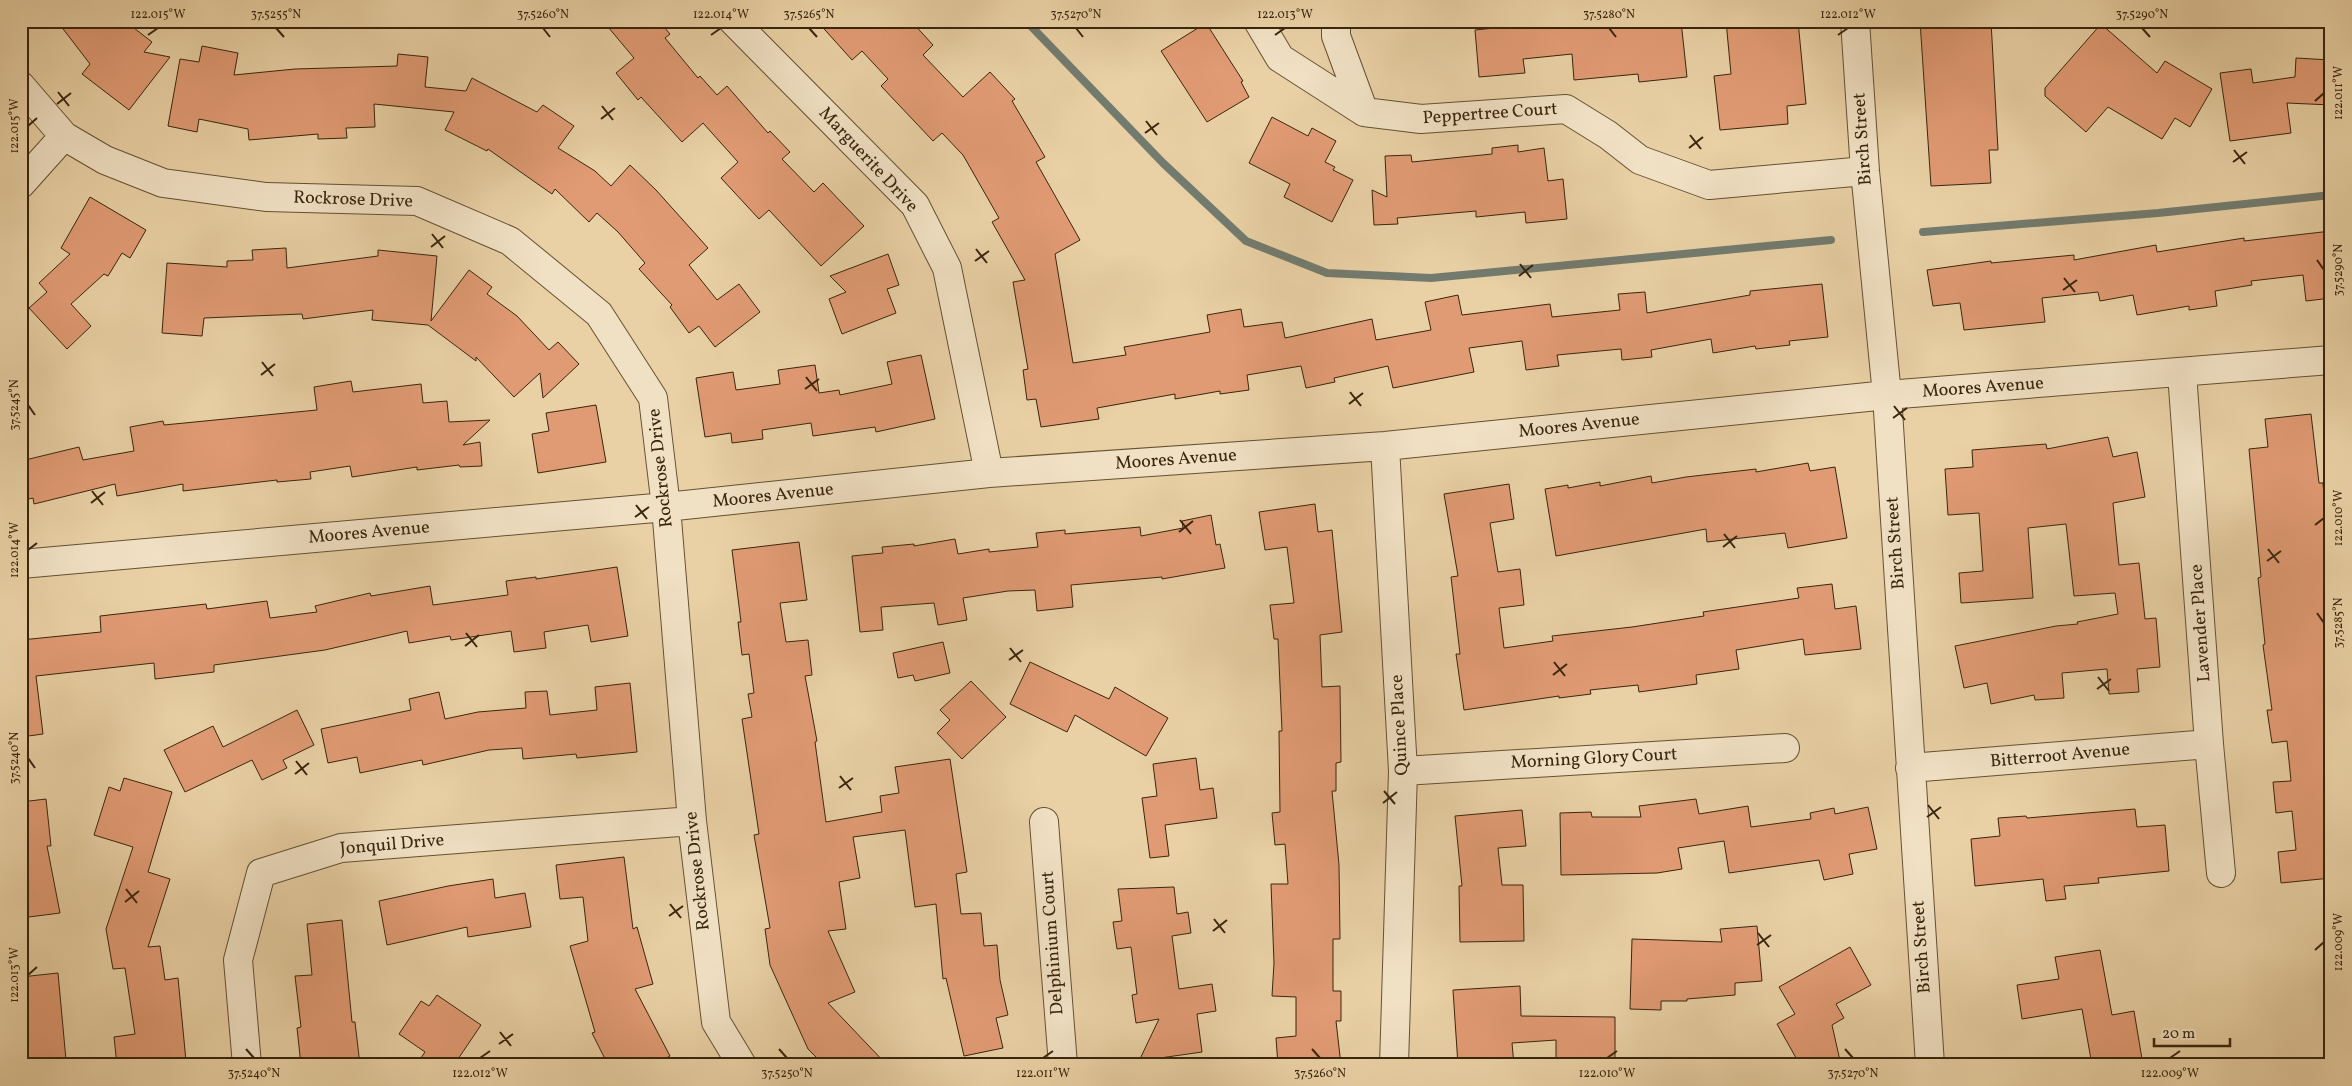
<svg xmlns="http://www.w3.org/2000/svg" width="2352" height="1086" viewBox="0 0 2352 1086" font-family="Vollkorn,serif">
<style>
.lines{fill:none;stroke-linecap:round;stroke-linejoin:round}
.stream{stroke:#737b6f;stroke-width:8}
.building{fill:#e19b74;stroke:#39250d}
.minor-casing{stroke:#655033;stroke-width:30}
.minor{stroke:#f1e1c4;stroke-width:28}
.ticks{fill:none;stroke:#39250d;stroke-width:2}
.labels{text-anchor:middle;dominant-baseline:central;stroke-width:4.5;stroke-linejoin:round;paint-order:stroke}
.street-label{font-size:18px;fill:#39250d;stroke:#f1e1c4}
.neatline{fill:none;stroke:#39250d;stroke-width:2}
.ticks-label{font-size:12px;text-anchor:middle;fill:#39250d}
</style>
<rect width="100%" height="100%" fill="#e9d1a5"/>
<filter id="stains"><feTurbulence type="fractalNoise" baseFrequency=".004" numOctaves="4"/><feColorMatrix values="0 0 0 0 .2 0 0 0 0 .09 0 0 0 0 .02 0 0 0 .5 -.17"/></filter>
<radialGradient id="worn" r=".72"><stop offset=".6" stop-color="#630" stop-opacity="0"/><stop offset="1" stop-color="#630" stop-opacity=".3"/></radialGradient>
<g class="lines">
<path class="stream" d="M1026,21l137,142 83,78 81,32 104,5 400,-38
M1923,232l235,-19 173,-18"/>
</g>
<path class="building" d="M57,21h68l27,21 -8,10 26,5 -41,53 -47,-36 8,-10z
M603,21h56l11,13 -5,4 33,40 2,-2 17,19 10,-9 41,47 2,-2 20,21 -8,7 32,33 9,-9 41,43 -43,40 -52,-56 -10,9 -38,-41 17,-16 -35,-39 -21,19 -41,-45 -3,3 -22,-27 18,-15z
M817,21h94l22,24 -10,10 40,42 27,-25 25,27 -3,2 33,56 -9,5 44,78 -25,14 18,109 53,-8 -2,-8 86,-15 -3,-17 34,-6 3,18 38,-5 3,16 87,-19 4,21 55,-10 -6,-28 33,-7 4,20 88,-11 2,13 68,-7 -2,-16 27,-2 2,21 103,-18v-4l72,-7 6,53 -39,4 1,4 -34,4 -1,-3 -42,7 -2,-14 -60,11 1,7 -30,3 -1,-11 -64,6 2,11 -33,4 -4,-29 -53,7 5,24 -81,16 -5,-22 -54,12 1,4 -29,6 -5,-22 -54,9 2,15 -29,4v-3l-45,8v-5l-78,14 2,11 -58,8 -5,-28 -9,1 -4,-30 5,-1 -15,-87 12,-2 -33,-58 7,-4 -36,-63 -21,-22 -9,8 -52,-55 7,-7 -26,-28 -10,9z
M1563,21h118l6,56 -48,5 -1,-8 -64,6 -2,-26 -49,5 2,14 -46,4 -4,-47z
M1726,21h72l8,83 -19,2 1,18 -68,6 -6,-54 17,-2z
M1920,21h71l7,129h-9l2,33 -60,3z
M1206,23l37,58 -2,1 8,15 -42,25 -46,-71z
M2101,24l56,49 8,-12 47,28 -22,38 -15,-9 -13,21 -54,-32 -22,25 -41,-36v-8z
M202,46l36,7 -4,22 61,-6 102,-3 1,-12 30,3 -3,30 41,4 6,-13 65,34 6,-7 31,21 -16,22 37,23 16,15 19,-21 26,25 52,58 -19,17 28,35 22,-16 21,28 -45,35 -16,-21 -10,7 -19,-26 2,-2 -33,-36 6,-6 -27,-31 -21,-19 -8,9 -34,-33 -3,5 -64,-45 -1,2 -42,-21 9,-18 -80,-8 1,23 -29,1 1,10 -29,1v-5l-69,6 -1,-11 -49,-10 -2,13 -29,-6 12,-67 19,3z
M2296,58l35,2v45l-44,-2 4,30 -61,8 -10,-68 31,-4 2,14 42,-6z
M1272,117l36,19 4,-8 24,13 -11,21 10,5 -2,3 20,10 -21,42 -48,-25 6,-13 -41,-21z
M1518,145v7l26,-4 4,33 15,-2 4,40 -41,4 -1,-11 -49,5v-6l-79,7 1,6 -24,1 -2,-35 15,7 -2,-41 26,-1 1,7 80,-8v-6z
M90,197l56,33 -16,28 -8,-5 -14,23 -4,-2 -33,30 20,22 -24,23 -38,-41 18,-16 -8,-9 31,-29 -9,-6z
M2331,231v67l-25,3 -3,-26 -52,6 1,4 -37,6 2,15 -28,4v-4l-52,9 -4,-20 -33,6 -2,-9 -56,6 3,24 -81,8 -4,-27 -27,3 -6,-36 64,-9v2l83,-8v5l82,-15 1,7 87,-14v3z
M286,248l1,20 91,-12v-6l59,6 -6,65 38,-51 23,17 -5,7 30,22 32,34 9,-8 21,22 -36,34 -3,-25 -26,24 -38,-40v4l-48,-36 -56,-5 1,-10 -70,9 -1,-5 -98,4 -2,18 -40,-3 5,-70 60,4v-6l26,-1 -1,-10z
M888,254l11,31 -12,4 9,24 -54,21 -13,-35 17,-7 -16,-16z
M921,355l14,64 -59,13 -1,-5 -62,9 -2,-13 -49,7 1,9 -31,4 -1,-10 -26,4 -9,-59 37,-6 3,18 44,-6 -2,-14 37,-5 4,28 20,-3 1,5 52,-11 -5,-22z
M351,381l2,11 68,-8 2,19 24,-2 2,21 41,-2 -27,25 17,-3 2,24 -22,1 -1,-2 -42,5v-3l-65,10 -2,-11 -40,6 1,7 -34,3v-2l-94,11v-7l-66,12 -2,-12 -81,20 -1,-6 -12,3v-40l58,-14 4,13 51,-9 -4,-24 33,-6 1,4 153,-15 -3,-23z
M596,405l10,57 -68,11 -6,-39 17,-3 -3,-18z
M2311,414l8,69h4l8,98v297l-50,5 -3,-31 18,-2 -4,-39 -16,2 -3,-31 18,-1 -4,-40 -15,2 -5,-33h5l-9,-65 2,-1 -7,-66 3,-1 -12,-128 19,-2 -3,-28z
M2108,437l5,20 24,-5 8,45 -32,6 6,62 20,-2 6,56 11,-1 4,49 -23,2 2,23 -30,2 -2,-25 -45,4 2,25 -29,2 -1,-5 -43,9 -4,-21 -23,5 -9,-42 101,-20 22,-2 -1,-2 41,-8 -3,-21 -41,3 -8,-72 -38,4 5,70 -72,5 -2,-30 24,-2 -4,-58 -31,2 -3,-46 28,-2 -1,-17 74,-6 1,5z
M1808,463l2,8 25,-4 12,71 -59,10 -3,-15 -78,9 -1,-13 -150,27 -11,-67 23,-4v3l32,-6v4l51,-10 1,7 34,-6 70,-8v3z
M1509,484l5,35 -24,4 8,49 22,-3 4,36 -25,3 5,40 49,-7 -1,-5 80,-9 72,-11 -1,-4 96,-14 -2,-10 35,-4 3,25 21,-3 5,43 -56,6 -2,-16 -67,11 3,19 -43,6 1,9 -58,8 -1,-7 -48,5 1,4 -32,4v-2l-95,14 -8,-56h4l-9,-77 7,-1 -14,-82z
M1315,504l3,28 14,-2 10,102 -22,3 2,52 18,-1 1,76 -5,1v28h-4l7,74 1,74h-7v52h8v30h-5l5,44h-63l-2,-27 20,-2v-39l-24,-1 2,-33 -3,-79h17l-3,-40 -10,1 -3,-32 8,-1 -1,-81h3l-4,-92h-4l-4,-34 24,-2 -7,-56 -22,3 -6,-38z
M1211,515l5,30 4,-1 5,24 -63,11v-2l-91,8 2,22 -36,4 -2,-21 -27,1 -45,7 4,22 -29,5 -4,-22 -53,4 2,23 -23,2 -8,-76 31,-3 -1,-6 32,-3v2l41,-7 3,15 31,-5v3l49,-5 -2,-14 29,-3v4l75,-7 1,9 42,-8 -1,-7z
M799,542l8,58 -27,3 6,39 22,-2 4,35 -7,1 12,65 -2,1 11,80 56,-10 -2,-16 19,-3 -4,-26 55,-8 17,113 -11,2 5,40 20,-1 3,33 13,-1 3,35 8,35 -12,3 7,30 -39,8 -18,-78 -3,1 -7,-75 -21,3 -10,-77 -52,7 7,41 -21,4 7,47 -18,2 27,61 -27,11 59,62h-63l-16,-16 -38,-84 -5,-36 5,-1 -16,-93 5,-1 -17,-115 10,-2 -4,-23 6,-1 -5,-39 -7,1 -4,-33h3l-9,-72z
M617,567l11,69 -37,6 -3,-17 -44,7 2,16 -32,4 -3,-21 -60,9 -1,-4 -41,7 -2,-12 -82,19 -111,15v7l-59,7 -1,-16 -118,13 7,58 -22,3v-97l80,-8 -1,-16 106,-12 1,5 60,-8 3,17 47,-6 -2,-6 55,-13 1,3 59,-10 3,19 75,-10 -2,-14 30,-4v2z
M943,642l7,31 -35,8 -2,-6 -15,3 -5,-25z
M1030,662l79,37 6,-12 53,31 -22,38 -71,-41 -8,17 -57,-28z
M971,681l35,36 -44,42 -25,-26 13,-13 -10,-10z
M630,683l7,69 -60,6 -1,-4 -53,5 -1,-11 -33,2 -66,15 -1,-5 -62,13 -3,-16 -29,6 -7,-34 90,-19 -2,-11 30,-7 6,27 33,-7 48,-4 -1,-16 22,-1 3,24 47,-5 -2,-23z
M297,710l17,35 -31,15 4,8 -25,12 -10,-20 -67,32 -21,-42 49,-24 10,21z
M1196,758l4,32 13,-2 4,30 -52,7 4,31 -19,2 -8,-60 15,-2 -4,-32z
M124,778l48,14 -24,80 22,7 -22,68 12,-1 5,34 13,-2 8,83 -9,1v3h-60l-3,-28 21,-3 -10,-66 -12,1 -7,-40 27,-82 -39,-12 15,-48 11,4z
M46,799l5,47h-4l13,67 -39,5v-116z
M1696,799l3,15 49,-8 3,21 60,-8 -1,-6 24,-5 1,6 33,-7 9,42 -28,5 4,20 -29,6 -5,-20 -90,13 -5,-32 -46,7 4,21 -25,4 -96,2 -1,-62 31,-1 1,5h49l-2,-11z
M2135,809l2,18 28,-2 4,46 -71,7 1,5 -35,3 2,13 -20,2 -3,-22 -68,7 -4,-47 29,-3 -2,-18 28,-2 1,2z
M1522,810l4,36 -28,2 4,37h21l1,56 -64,1 -1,-56h3l-7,-70z
M624,857l9,72 4,-2 16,57 -18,5 35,67 -17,9h-45l-16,-32 3,-1 -25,-86 18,-5 -5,-44 -23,2 -4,-34z
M493,879l2,19 30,-5 6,34 -63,10 -1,-10 -80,18 -8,-44 69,-15z
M1174,887l3,27 11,-2 3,21 -19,3 7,53 33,-5 4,27 -19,3 5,38 -63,9 20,-42 -23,4 -4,-28 5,-1 -6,-47 -14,2 -4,-27 9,-1 -4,-32z
M342,920l10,102h3l5,43h-59l-4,-37 4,-1 -6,-51 17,-1 -5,-51z
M1757,926l5,55 -27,2v12l-48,4v2h-26v9l-31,-1 2,-70 90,3 -2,-13z
M1850,947l21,38 -35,19 8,14 -12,7 9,40h-41l-23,-41 18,-10 -16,-27z
M2100,950l12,65 22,-4 9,54h-51l-10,-56 -60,10 -5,-34 42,-6 -4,-22z
M58,973l8,87 -45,4v-87z
M1520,986l1,30 94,1v48h-59v-25l-44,3 2,22h-56l-5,-75z
M437,995l44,30 -27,40h-38l9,-13 -26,-18 22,-33 8,5z"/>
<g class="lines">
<defs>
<path id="minor" d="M733,21l182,184 32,63 42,205
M1258,21l22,37 84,54 57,7 145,-10 42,26 32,25 69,25 156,-14
M1336,21v15l28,76
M1855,21l10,150 22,224 43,670
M21,86l43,50 41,24 58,23 103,14 151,4 93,40 89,73 54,84 13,109 26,314 24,201 26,43
M21,184l43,-48
M2182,373l27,371 12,129
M1385,446l18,325 -9,294
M21,564l645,-57 323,-34 396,-27 502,-51 444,-35
M1910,768l299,-24
M1403,771l382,-23
M1044,822l19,243
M247,1065l-9,-105 23,-87 80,-25 351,-27"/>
</defs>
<use href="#minor" class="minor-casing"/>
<use href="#minor" class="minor"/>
</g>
<path class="ticks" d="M276,28l8,9M543,28l7,9M809,28l8,9M1076,28l7,9M1609,28l7,9M2142,28l8,9M148,35l10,-7M711,35l10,-7M1275,35l10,-7M1838,35l10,-7M58,92l11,14M2315,101l9,-8M57,104l14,-11M602,106l11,14M601,119l14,-11M1146,121l11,14M28,126l9,-8M1145,133l14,-10M1690,135l11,14M1689,148l14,-11M2234,150l11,14M2233,162l14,-10M432,234l11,14M431,247l14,-11M976,249l11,14M2317,260l7,10M975,261l14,-10M1520,264l11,14M1519,276l14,-11M2064,278l11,14M2063,290l14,-10M262,362l11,14M261,375l14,-11M806,377l11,14M805,389l14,-10M1350,392l11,14M1349,404l14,-11M28,405l7,10M1894,406l11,14M1893,418l14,-10M92,491l11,14M91,503l14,-11M636,505l11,14M635,517l14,-10M1180,520l11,14M2315,525l9,-7M1179,532l14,-11M1724,534l11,14M1723,547l14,-11M2268,549l11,14M28,550l9,-7M2267,561l14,-10M2317,613l7,10M466,633l11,14M465,646l14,-11M1010,648l11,14M1009,660l14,-10M1554,662l11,14M1553,675l14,-11M2098,677l11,14M2097,689l14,-10M28,758l7,10M296,761l11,14M295,774l14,-11M840,776l11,14M839,788l14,-10M1384,791l11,13M1383,803l14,-11M1928,805l11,14M1927,817l14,-10M126,889l11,14M125,902l14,-11M670,904l11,14M669,916l14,-10M1214,919l11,14M1213,931l14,-11M1758,933l11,14M1757,945l14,-10M2315,950l9,-8M28,975l9,-8M500,1032l11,14M499,1044l14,-10M246,1049l8,9M779,1049l8,9M1312,1049l8,9M1845,1049l8,9M480,1058l10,-7M1043,1058l10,-7M1607,1058l10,-7M2170,1058l10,-7"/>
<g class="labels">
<g class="street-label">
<text transform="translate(1490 114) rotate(-4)">Peppertree Court</text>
<text transform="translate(1863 139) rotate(-94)">Birch Street</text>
<text transform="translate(868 160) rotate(47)">Marguerite Drive</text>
<text transform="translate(353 200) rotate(2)">Rockrose Drive</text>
<text transform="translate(1983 388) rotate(-4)">Moores Avenue</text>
<text transform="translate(1579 426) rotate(-6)">Moores Avenue</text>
<text transform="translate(1176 460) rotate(-4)">Moores Avenue</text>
<text transform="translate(661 468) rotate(-96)">Rockrose Drive</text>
<text transform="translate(773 496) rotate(-6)">Moores Avenue</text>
<text transform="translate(369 533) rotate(-5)">Moores Avenue</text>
<text transform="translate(1896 543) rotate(-94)">Birch Street</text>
<text transform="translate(2201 623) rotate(-94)">Lavender Place</text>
<text transform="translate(1400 725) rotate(-93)">Quince Place</text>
<text transform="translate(2060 756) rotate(-5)">Bitterroot Avenue</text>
<text transform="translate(1594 759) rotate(-3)">Morning Glory Court</text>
<text transform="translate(392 845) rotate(-5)">Jonquil Drive</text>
<text transform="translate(698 871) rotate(-96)">Rockrose Drive</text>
<text transform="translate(1053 943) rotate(-94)">Delphinium Court</text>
<text transform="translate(1922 947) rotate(-94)">Birch Street</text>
</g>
</g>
<rect width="2352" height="1086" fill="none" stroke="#e9d1a5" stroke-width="55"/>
<path d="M2154 1038v8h76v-8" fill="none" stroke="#39250d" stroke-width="2.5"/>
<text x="2162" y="1038" font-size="15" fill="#39250d" stroke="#f1e1c4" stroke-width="4" paint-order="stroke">20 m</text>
<rect x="28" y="28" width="2296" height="1030" class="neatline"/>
<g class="ticks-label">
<text x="158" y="18">122.015°W</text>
<text x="276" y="18">37.5255°N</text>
<text x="543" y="18">37.5260°N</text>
<text x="721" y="18">122.014°W</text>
<text x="809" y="18">37.5265°N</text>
<text x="1076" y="18">37.5270°N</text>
<text x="1285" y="18">122.013°W</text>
<text x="1609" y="18">37.5280°N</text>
<text x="1848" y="18">122.012°W</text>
<text x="2142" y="18">37.5290°N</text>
<text transform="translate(2338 93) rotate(-90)" y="4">122.011°W</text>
<text transform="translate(14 126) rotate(-90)" y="4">122.015°W</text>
<text transform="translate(2338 270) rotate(-90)" y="4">37.5290°N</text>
<text transform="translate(14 405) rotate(-90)" y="4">37.5245°N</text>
<text transform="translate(2338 518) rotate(-90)" y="4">122.010°W</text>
<text transform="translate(14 550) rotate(-90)" y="4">122.014°W</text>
<text transform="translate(2338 623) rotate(-90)" y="4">37.5285°N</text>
<text transform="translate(14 758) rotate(-90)" y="4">37.5240°N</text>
<text transform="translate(2338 942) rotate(-90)" y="4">122.009°W</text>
<text transform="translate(14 975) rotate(-90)" y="4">122.013°W</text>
<text x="254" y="1077">37.5240°N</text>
<text x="480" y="1077">122.012°W</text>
<text x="787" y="1077">37.5250°N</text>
<text x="1043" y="1077">122.011°W</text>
<text x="1320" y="1077">37.5260°N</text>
<text x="1607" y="1077">122.010°W</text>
<text x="1853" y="1077">37.5270°N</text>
<text x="2170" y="1077">122.009°W</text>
</g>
<rect width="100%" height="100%" filter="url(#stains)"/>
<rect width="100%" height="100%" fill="url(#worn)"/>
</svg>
